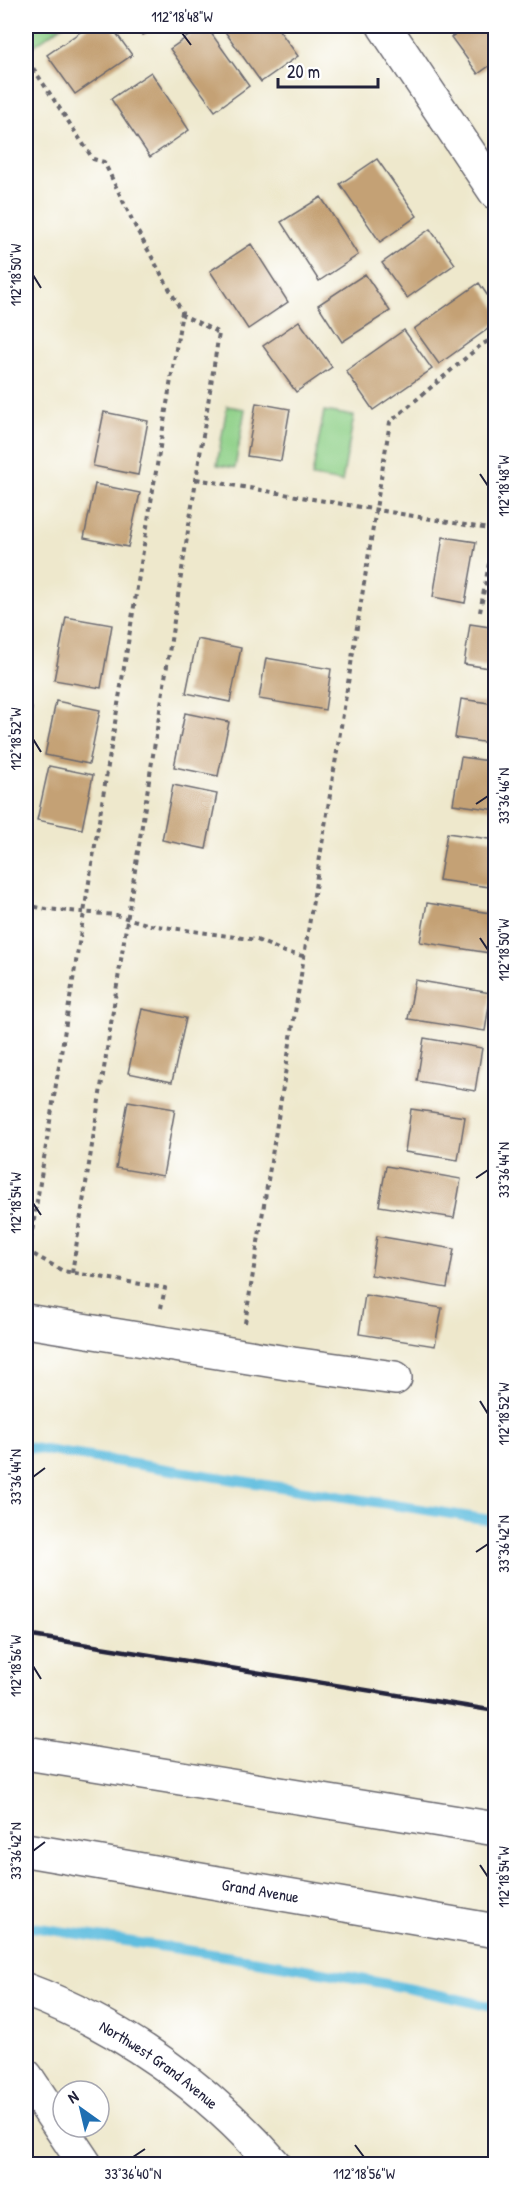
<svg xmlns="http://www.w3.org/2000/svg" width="521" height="2190" viewBox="0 0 521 2190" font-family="'Patrick Hand',sans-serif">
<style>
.green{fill:#8fd088;stroke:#587962;stroke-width:1.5}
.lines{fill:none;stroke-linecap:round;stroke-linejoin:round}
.stream{stroke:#61bedf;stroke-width:10}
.building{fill:#c4a174}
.minor-casing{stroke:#69676e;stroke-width:36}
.highway-casing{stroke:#69676e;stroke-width:36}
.path{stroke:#69676e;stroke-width:4;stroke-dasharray:4.5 4.5;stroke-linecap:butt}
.minor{stroke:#fff;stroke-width:33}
.highway{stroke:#fff;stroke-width:33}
.rail{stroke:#22223b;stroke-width:4.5}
.ticks{fill:none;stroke:#22223b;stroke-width:2}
.labels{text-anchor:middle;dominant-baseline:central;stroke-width:4.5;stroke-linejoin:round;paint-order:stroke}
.street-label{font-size:16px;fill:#22223b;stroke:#fff}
.neatline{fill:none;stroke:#22223b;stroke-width:2}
.ticks-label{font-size:15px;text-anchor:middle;fill:#22223b}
</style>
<rect width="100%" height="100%" fill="#fff"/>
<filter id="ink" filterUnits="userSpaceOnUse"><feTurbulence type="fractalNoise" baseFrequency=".0167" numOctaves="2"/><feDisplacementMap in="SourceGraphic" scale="12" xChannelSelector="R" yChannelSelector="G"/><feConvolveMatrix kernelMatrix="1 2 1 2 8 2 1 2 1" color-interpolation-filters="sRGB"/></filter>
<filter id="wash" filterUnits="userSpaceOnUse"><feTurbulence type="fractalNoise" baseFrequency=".008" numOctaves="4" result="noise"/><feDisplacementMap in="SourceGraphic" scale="24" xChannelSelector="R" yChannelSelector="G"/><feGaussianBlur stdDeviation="1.35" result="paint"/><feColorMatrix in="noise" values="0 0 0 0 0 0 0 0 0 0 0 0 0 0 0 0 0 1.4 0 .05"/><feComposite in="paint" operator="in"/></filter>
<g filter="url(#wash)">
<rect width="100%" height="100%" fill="#eee8cc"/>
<path class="green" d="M26,26h36l-36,25z
M227,406l18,3 -10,59 -18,-3z
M324,411l30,5 -12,66 -30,-5z"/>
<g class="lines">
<path class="stream" d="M26,1447l470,74
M26,1926c157,24 315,44 470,82"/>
</g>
<g id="blocks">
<path class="building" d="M89,26h22l21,29 -57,39 -28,-39z
M137,26h22l-16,9z
M203,26h3l43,60 -34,25 -45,-62z
M221,26h55l22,30 -37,26z
M468,26h28v35l-18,13 -27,-37z
M151,72l38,58 -39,27 -39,-58z
M377,159l40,57 -37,26 -40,-58z
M321,197l37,58 -39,26 -38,-59z
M430,229l25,35 -48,34 -25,-35z
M251,244l37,58 -40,27 -38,-58z
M365,274l25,37 -48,31 -24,-37z
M479,283l17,25v15l-57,41 -25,-35z
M299,321l33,46 -36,25 -33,-46z
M404,330l28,39 -59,41 -27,-39z
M256,403l34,6 -9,52 -34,-5z
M104,412l44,9 -10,54 -45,-9z
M95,484l45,9 -12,54 -44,-9z
M443,537l33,5 -11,61 -32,-6z
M66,617l46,8 -11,63 -47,-8z
M470,624l26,4v41l-32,-5z
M197,639l44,9 -11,54 -44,-9z
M266,658l65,11 -6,41 -66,-11z
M461,699l35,5v40l-41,-6z
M56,701l44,9 -11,54 -44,-9z
M26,707l6,1 -5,31h-1z
M185,713l44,9 -11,54 -44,-9z
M461,757l35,5v48l-43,-6z
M49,766l44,9 -11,54 -45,-9z
M173,785l44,9 -11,55 -44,-9z
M447,833l49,7v48l-57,-8z
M427,903l69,11v40l-76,-12z
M415,980l76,13 -6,38 -77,-12z
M142,1009l44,9 -14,64 -44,-9z
M424,1038l58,10 -7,43 -58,-10z
M128,1101l47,8 -12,67 -47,-8z
M411,1109l54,8 -7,43 -53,-8z
M386,1166l75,13 -7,39 -75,-12z
M377,1236l77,13 -7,39 -76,-13z
M365,1295l77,13 -7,38 -76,-12z"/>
</g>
</g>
<g filter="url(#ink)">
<use href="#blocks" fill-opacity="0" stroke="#69676e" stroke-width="1.5"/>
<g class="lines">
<defs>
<g id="minor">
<path d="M384,26l112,167"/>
<path d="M26,1321l267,43 102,14"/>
<path id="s1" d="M26,1990c94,35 182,98 248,174"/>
<path d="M26,2076l59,88"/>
</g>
<g id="highway">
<path d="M26,1753l470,76"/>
<path id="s2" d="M26,1850l470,81"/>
</g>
</defs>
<use href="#minor" class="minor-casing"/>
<use href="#highway" class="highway-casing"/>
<path class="path" d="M26,65h5l62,94 11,3 34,70 44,80 -153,938
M196,479l299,51
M480,612l16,-86
M26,905l20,4 70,6 34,10 107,15 28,12 18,4
M26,1250l37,21 102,17 -4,20
M72,1273l147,-940 -38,-19
M245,1323l145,-901 91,-77 15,-8"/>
<use href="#minor" class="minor"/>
<use href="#highway" class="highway"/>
<path class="rail" d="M26,1635l470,76"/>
</g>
</g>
<path class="ticks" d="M182,33l9,12M33,275l8,13M480,474l8,12M33,739l8,13M476,804l12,-8M480,938l8,12M476,1178l12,-8M33,1203l8,12M480,1401l8,13M33,1477l12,-9M476,1552l12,-8M33,1666l8,13M33,1851l12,-9M480,1865l8,12M355,2145l9,12M133,2157l12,-8"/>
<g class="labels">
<g class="street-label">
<text stroke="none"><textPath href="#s2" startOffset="238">Grand Avenue</textPath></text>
<text stroke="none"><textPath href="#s1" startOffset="153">Northwest Grand Avenue</textPath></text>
</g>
</g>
<rect width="521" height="2190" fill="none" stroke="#fff" stroke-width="66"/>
<g transform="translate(81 2109) rotate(326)"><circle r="28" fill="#ffffff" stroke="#a7a7b1" stroke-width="1.5"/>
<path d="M0-4.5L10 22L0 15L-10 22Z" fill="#1f6fb2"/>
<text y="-9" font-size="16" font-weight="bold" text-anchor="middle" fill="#22223b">N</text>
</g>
<path d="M278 78v9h100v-9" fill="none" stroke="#22223b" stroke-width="3"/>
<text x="287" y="78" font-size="18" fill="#22223b" stroke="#ffffff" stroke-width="4.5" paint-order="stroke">20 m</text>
<rect x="33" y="33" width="455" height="2124" class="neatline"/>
<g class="ticks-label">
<text x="182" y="22">112°18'48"W</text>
<text transform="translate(16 275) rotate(-90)" y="5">112°18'50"W</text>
<text transform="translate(504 486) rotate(-90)" y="5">112°18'48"W</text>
<text transform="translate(16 739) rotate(-90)" y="5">112°18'52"W</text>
<text transform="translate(504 796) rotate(-90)" y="5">33°36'46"N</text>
<text transform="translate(504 950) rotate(-90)" y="5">112°18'50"W</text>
<text transform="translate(504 1170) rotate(-90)" y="5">33°36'44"N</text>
<text transform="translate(16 1203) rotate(-90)" y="5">112°18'54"W</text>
<text transform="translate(504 1414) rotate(-90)" y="5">112°18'52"W</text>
<text transform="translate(16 1477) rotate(-90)" y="5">33°36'44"N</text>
<text transform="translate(504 1544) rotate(-90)" y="5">33°36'42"N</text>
<text transform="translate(16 1666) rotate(-90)" y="5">112°18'56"W</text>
<text transform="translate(16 1851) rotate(-90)" y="5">33°36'42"N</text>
<text transform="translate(504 1877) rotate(-90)" y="5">112°18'54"W</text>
<text x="133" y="2179">33°36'40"N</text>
<text x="364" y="2179">112°18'56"W</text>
</g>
</svg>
